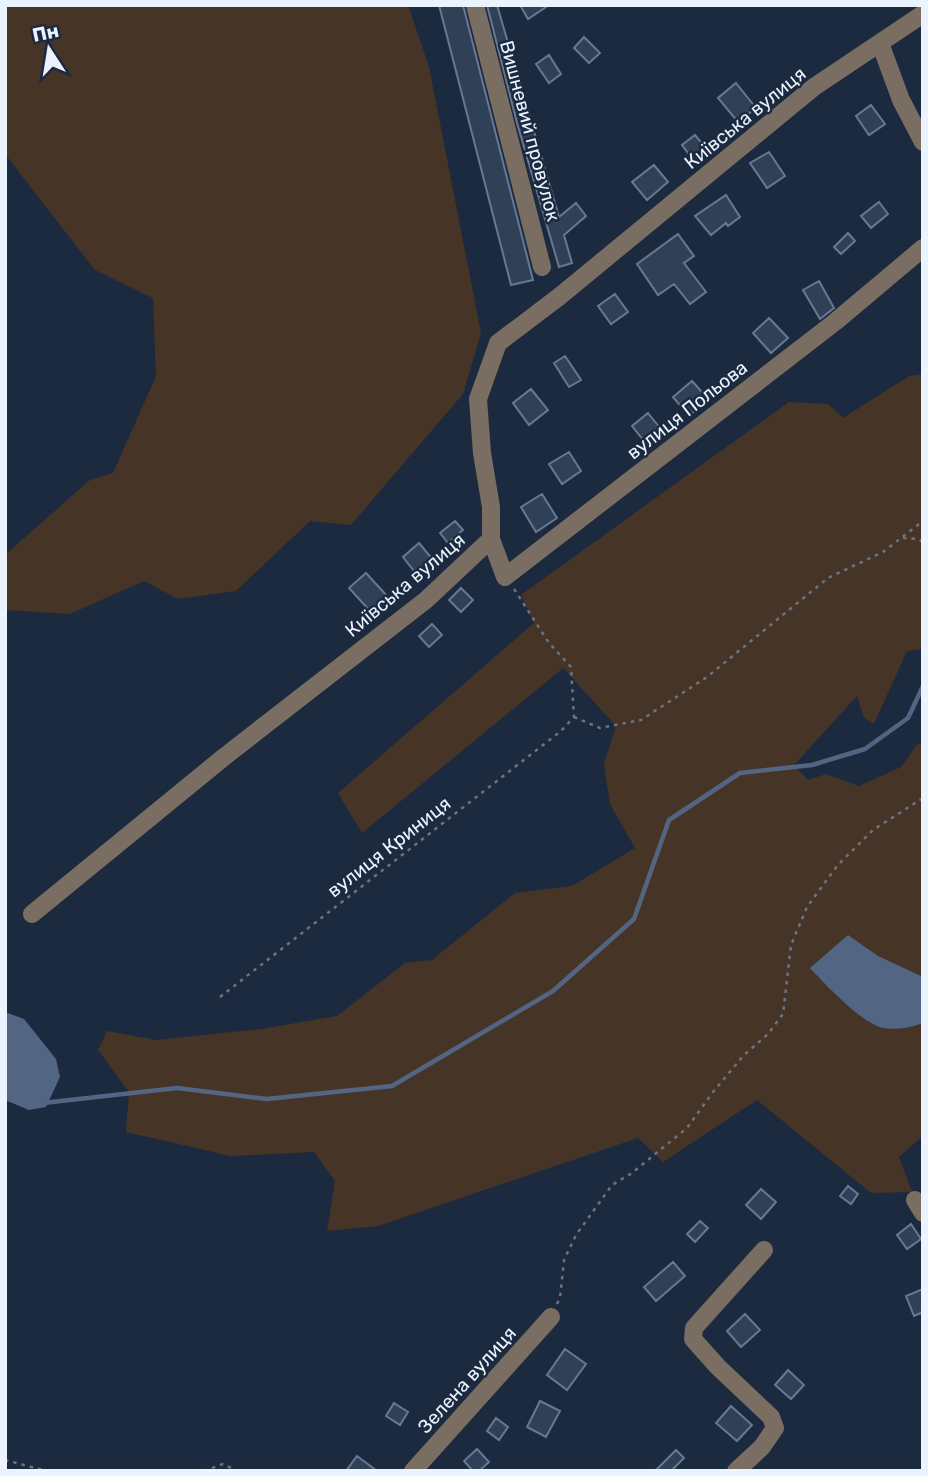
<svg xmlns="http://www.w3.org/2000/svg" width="928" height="1476" viewBox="0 0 928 1476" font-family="Rubik,sans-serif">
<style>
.green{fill:#463527}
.water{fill:#526683}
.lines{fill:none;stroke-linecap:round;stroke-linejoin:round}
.stream{stroke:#526683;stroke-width:4.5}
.building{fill:#304057;stroke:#677992;stroke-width:2}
.path{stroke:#687485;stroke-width:2.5;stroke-dasharray:3.5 5;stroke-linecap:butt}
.minor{stroke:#7a6d62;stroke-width:18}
.labels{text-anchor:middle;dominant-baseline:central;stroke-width:5;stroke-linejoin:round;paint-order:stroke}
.street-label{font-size:19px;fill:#ebf3ff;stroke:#1c2a3f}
</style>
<rect width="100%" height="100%" fill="#1c2a3f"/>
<path class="green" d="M5,5h403l21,62 52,266 -18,61 -112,131 -41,-4 -74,70 -58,8 -34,-18 -74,33 -65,-4v-55l85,-75 23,-7 43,-97 -3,-78 -58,-28 -90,-116z
M923,374v275l-16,2 -33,73 -10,-6 -7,-22 -63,69 14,15 18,-6 33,12 42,-19 15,-21 7,-5v395l-24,21 13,35 -41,1 -114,-93 -94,62 -25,-24 -260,88 -51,5 8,-50 -21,-29 -83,4 -105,-24 3,-40 -31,-42 9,-19 49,9 105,-11 76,-13 68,-53 27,-3 83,-67 57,-7 63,-38 -25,-44 -6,-40 12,-38 -53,-58 -201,165 -24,-40 196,-170 -13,-28 268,-193 39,2 15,14 66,-42z"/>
<path class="water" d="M848,935l30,21 45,21v46c-13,5 -26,7 -39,5 -21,-3 -59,-44 -74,-60z
M5,1012l19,7 32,40 4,18 -14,30 -17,3 -24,-10z"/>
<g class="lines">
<path class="stream" d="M43,1103l134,-15 90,11 125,-13 161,-95 81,-72 35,-99 71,-47 72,-8 53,-16 43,-31 15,-32"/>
</g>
<path class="building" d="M439,5h24l70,275 -22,5z
M487,5h10l62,212 17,-14 10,13 -22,19 8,28 -13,4 -42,-144z
M520,5h29l-21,14z
M584,37l16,16 -11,10 -15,-15z
M549,55l12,19 -12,9 -13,-19z
M736,83l20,25 -18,14 -20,-24z
M871,105l14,19 -16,11 -13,-19z
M695,135l13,16 -14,10 -12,-16z
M769,152l16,24 -18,12 -17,-25z
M654,165l14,17 -21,18 -15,-18z
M726,195l14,22 -12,9 -2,-3 -15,12 -16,-19z
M879,202l9,12 -17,14 -10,-12z
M848,233l7,8 -14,13 -7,-7z
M678,234l16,22 -10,7 22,29 -16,12 -16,-20 -16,11 -21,-31z
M819,281l15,27 -14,11 -17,-29z
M615,294l13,18 -17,12 -13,-18z
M769,318l19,20 -17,15 -18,-20z
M565,356l16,24 -12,7 -15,-24z
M692,381l16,18 -19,17 -16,-19z
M531,389l17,21 -19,15 -16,-22z
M648,413l12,15 -16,13 -12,-15z
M569,452l12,19 -19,13 -13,-20z
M542,494l15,24 -21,14 -15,-25z
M455,521l8,9 -15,13 -8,-10z
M419,543l15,18 -17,14 -14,-18z
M366,573l22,24 -17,15 -22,-24z
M461,588l12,12 -12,12 -12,-12z
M432,624l10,11 -13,12 -10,-11z
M848,1186l10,8 -7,10 -11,-8z
M761,1189l15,13 -15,17 -15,-14z
M700,1221l8,7 -13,14 -8,-8z
M911,1224l10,15 -14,10 -10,-14z
M673,1262l12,14 -29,25 -12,-14z
M923,1289v23l-9,4 -8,-20z
M745,1314l15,16 -19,17 -14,-16z
M565,1349l21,15 -19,26 -20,-15z
M788,1370l16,15 -13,14 -16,-14z
M540,1401l20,10 -14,26 -19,-10z
M394,1403l14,9 -8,13 -14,-9z
M731,1406l21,19 -15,16 -21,-18z
M496,1418l12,9 -9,13 -12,-9z
M477,1449l12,13 -10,9h-6l-9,-10z
M676,1450l8,8 -13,13h-16z
M357,1456l20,15h-31z"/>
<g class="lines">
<path class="path" d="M903,538l15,1 5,3
M514,589l35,54 22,24 3,50
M574,717l26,11 41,-8 66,-43 121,-99 55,-26 40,-31
M220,997l341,-266 13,-14
M557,1304l3,-6 4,-38 12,-25 36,-50 20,-12 55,-45 26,-36 31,-37 24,-21 15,-20 8,-69 16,-38 30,-41 36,-36 50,-32
M5,1460l42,11
M204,1471l19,-7 14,7"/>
<path class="minor" d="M475,5l67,262
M880,43l21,57 22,42
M491,539l14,38 330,-255 88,-74
M32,914l192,-157 202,-157 65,-61v-32l-9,-54 -4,-54 20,-56 62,-47 254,-209 109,-73
M915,1200l8,13
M413,1471l138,-154
M736,1471l26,-24 13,-19 -4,-11 -53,-50 -25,-28 1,-11 70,-78"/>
</g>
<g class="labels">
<g class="street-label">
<text transform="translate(745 118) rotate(-39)">Київська вулиця</text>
<text transform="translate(530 131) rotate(75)">Вишневий провулок</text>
<text transform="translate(687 410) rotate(-38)">вулиця Польова</text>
<text transform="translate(405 585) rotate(-40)">Київська вулиця</text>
<text transform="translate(389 847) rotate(-38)">вулиця Криниця</text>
<text transform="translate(467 1380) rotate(-48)">Зелена вулиця</text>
</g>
</g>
<rect width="928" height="1476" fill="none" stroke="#ebf3ff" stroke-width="14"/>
<g transform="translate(49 49) rotate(348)" stroke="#1c2a3f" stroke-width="5" paint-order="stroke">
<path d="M0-5L12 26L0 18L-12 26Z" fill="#ebf3ff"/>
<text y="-10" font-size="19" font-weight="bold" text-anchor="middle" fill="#ebf3ff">Пн</text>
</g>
</svg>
